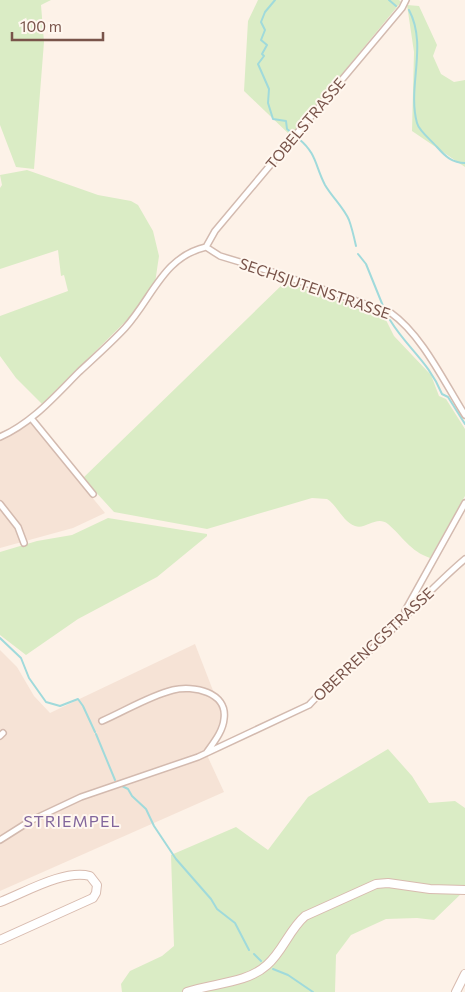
<svg xmlns="http://www.w3.org/2000/svg" width="465" height="992" viewBox="0 0 465 992" font-family="Commissioner,sans-serif">
<style>
.residential{fill:#f6e3d6}
.green{fill:#daecc5}
.lines{fill:none;stroke-linecap:round;stroke-linejoin:round}
.stream{stroke:#a0dadb;stroke-width:2}
.street-casing{stroke:#d3baaf;stroke-width:8}
.secondary-casing{stroke:#d8bbaf;stroke-width:10}
.street{stroke:#fff;stroke-width:5}
.secondary{stroke:#fff;stroke-width:8}
.labels{text-anchor:middle;dominant-baseline:central;stroke-width:4;stroke-linejoin:round;paint-order:stroke}
.street-label{font-size:15px;fill:#79544a;stroke:#fff7ef}
.neighbourhood-label{font-size:16px;letter-spacing:1px;fill:#82669c;stroke:#fff7ef}
</style>
<rect width="100%" height="100%" fill="#fdf2e8"/>
<path class="residential" d="M30,422l75,91 -32,15 -73,20v-116z
M195,644l29,75 -18,34 18,39 -224,99v-241l17,17 17,29 16,17z"/>
<path class="green" d="M0,0h51l-10,5 3,37 -10,127 -18,-2 -16,-42z
M258,0h141l2,2 -110,134 -47,-45 4,-70z
M407,5l12,1 18,39 -4,11 8,18 13,8 11,-2v87l-53,-36 2,-79z
M27,170l71,25 33,6 7,4 15,26 6,25 -4,27 -21,30 -92,91 -26,-26 -16,-22v-40l68,-25 -4,-16 -3,1 -3,-26 -58,19v-81l2,-3 -2,-10z
M285,282l99,34 10,20 37,39 8,21 7,3 19,30v67l-35,62c-20,-7 -27,-21 -42,-34 -12,-9 -22,6 -33,2 -12,-4 -18,-21 -28,-27l-15,-1 -105,31 -93,-17 -31,-34z
M108,518l99,16v2l-50,41 -79,42 -52,36 -26,-20v-83l37,-11 35,-6z
M388,749l24,27 17,27 26,-2 10,7v82l-31,30 -17,-2 -31,1 -35,16 -15,20 -1,37h-213l-1,-8 9,-13 32,-15 12,-10 -3,-91 65,-28 32,23 40,-53z"/>
<g class="lines">
<path class="stream" d="M275,0l-10,12 -4,10 4,8 -4,10 6,5 -5,9 2,2 -6,8 11,25 -1,14 5,16 13,2 1,8 5,4
M389,0l7,6
M409,10c19,36 -2,76 8,113 2,8 14,17 20,24 8,9 15,16 28,16
M299,139c18,15 16,27 26,46 7,12 19,23 24,35 3,8 5,17 7,26
M358,254l8,10 17,42
M390,320c17,28 39,42 52,74l6,3 17,27
M0,638l21,20 8,20 17,24 14,4 18,-7 5,7 12,26
M96,734l19,46
M122,786l6,3 4,7 14,13 8,17 22,33 35,40 6,10 18,14 14,27
M254,954l7,7
M273,969l15,6 25,17"/>
<defs>
<path id="street" d="M206,247l14,9 56,17 115,40c31,22 53,69 74,102
M206,247l9,-16 187,-223 4,-8
M31,418l62,76
M0,437c32,-14 55,-41 79,-65 15,-14 32,-29 46,-44 28,-31 38,-71 81,-81
M0,504l18,23 6,16
M405,611l60,-108
M102,721c23,-10 47,-25 71,-31 20,-5 55,2 51,29 -1,12 -10,23 -17,33
M0,736l3,-3
M0,840l30,-19 51,-24 117,-40 111,-52c20,-22 44,-39 66,-59 30,-28 58,-60 90,-87"/>
<path id="secondary" d="M0,902c24,-9 64,-33 90,-26l7,9 -1,8 -3,5 -93,42
M187,992c25,-9 59,-8 80,-27 16,-14 22,-35 38,-49l71,-32 12,-1 42,6 35,1
M456,992l9,-18"/>
</defs>
<use href="#street" class="street-casing"/>
<use href="#secondary" class="secondary-casing"/>
<use href="#street" class="street"/>
<use href="#secondary" class="secondary"/>
</g>
<g class="labels">
<g class="street-label">
<text transform="translate(305 123) rotate(-50)">TOBELSTRASSE</text>
<text transform="translate(315 288) rotate(19)">SECHSJUTENSTRASSE</text>
<text transform="translate(373 644) rotate(-43)">OBERRENGGSTRASSE</text>
</g>
<g class="neighbourhood-label">
<text x="72" y="820">STRIEMPEL</text>
</g>
</g>
<path d="M12 32v8h91v-8" fill="none" stroke="#79544a" stroke-width="2.5"/>
<text x="20" y="32" font-size="15" fill="#79544a" stroke="#fff7ef" stroke-width="4" paint-order="stroke">100 m</text>
</svg>
